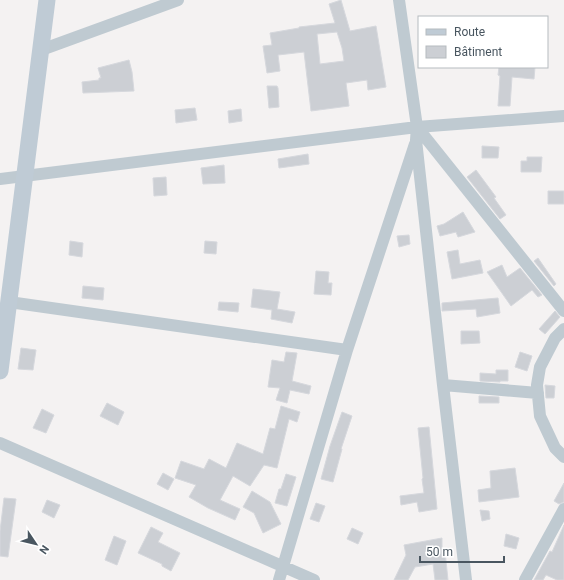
<svg xmlns="http://www.w3.org/2000/svg" width="564" height="580" viewBox="0 0 564 580" font-family="Roboto,sans-serif">
<style>
.building{fill:#cccfd4;stroke:#d6d8dd;fill-rule:evenodd}
.lines{fill:none;stroke-linecap:round;stroke-linejoin:round}
.street{stroke:#bfcad1;stroke-width:12}
.secondary{stroke:#bfcbd5;stroke-width:17}
</style>
<rect width="100%" height="100%" fill="#f4f2f2"/>
<path class="building" d="M341,0l9,31 26,-5 10,61 -18,3 -1,-10 -21,3 3,23 -38,5 -7,-59 -26,3 2,16 -13,2 -4,-27 9,-1 -2,-12 29,-5v-1l36,-4 -6,-19zM337,32l5,16 2,13 -24,3 -3,-30z
M129,60l3,12 2,19 -51,2 -1,-11 17,-2v-2h2l-3,-10z
M499,67h36l-1,12 -22,-2 -2,29h-12l2,-30 -2,-1z
M267,86h10l1,2 1,19 -10,1z
M195,108l2,12 -21,3 -1,-13z
M241,109l1,12 -13,2 -1,-12z
M482,146l17,1 -1,11h-16z
M308,154l1,10 -30,4 -1,-9z
M527,157h15l-1,15h-20v-11h6z
M224,165l1,18 -22,1 -2,-16z
M476,170l20,27 -2,1 12,17 -6,4 -33,-42z
M166,177l1,18 -13,1 -1,-18z
M548,191h16v13h-16z
M463,212l12,20 -17,5 -2,-5 -16,4 -3,-10 7,-2z
M409,235l1,9 -11,3 -2,-11z
M70,241l13,2 -1,14 -13,-2z
M205,241l12,1 -1,12 -12,-1z
M458,250l2,14 20,-4 3,13 -31,6 -5,-27z
M538,258l18,26 -2,2 -20,-25z
M502,265l5,12 13,-9 22,27 -4,2 -6,-7 -21,16 -24,-34z
M316,271l13,1 -1,11h4l-1,12 -17,-1z
M83,286l21,2 -1,12 -21,-2z
M253,289l27,3 -3,17 18,3 -3,11 -21,-4 1,-9 -21,-3z
M498,298l2,15 -23,4 -1,-8 -34,2v-8z
M219,302l20,1 -1,9 -20,-2z
M555,311l5,6 -15,17 -6,-5z
M461,331h18l1,12 -19,1z
M21,348l15,2 -3,20 -15,-1z
M286,352l11,1 -5,28 19,5 -2,8 -19,-4 -3,13 -11,-3 4,-12 -12,-1 4,-27 12,2z
M520,352l12,4 -5,15 -12,-4z
M496,370h12v11h-8v1l-20,-1v-8l16,1z
M545,385l10,1 -1,12h-8z
M479,396l20,1v6h-20z
M107,403l17,9 -6,13 -18,-9z
M281,406l19,6 -3,10 -8,-3 -12,49 -13,-3 -14,21 -17,-10 -13,24 20,9 -5,11 -27,-12 -19,-11 7,-12 -21,-7 6,-17 23,8 5,-10 17,9 11,-25 26,11 7,-26 5,1z
M42,409l12,6 -8,18 -13,-5z
M342,412l10,4 -11,33h1l-9,33 -12,-3 9,-33z
M429,427l8,82 -18,3 -2,-10 -16,3 -1,-9 24,-3 -2,-14 1,-1 -5,-50z
M515,468l4,29 -40,5 -1,-12 13,-2 -1,-17z
M163,473l11,6 -6,11 -11,-6z
M286,474l10,3 -9,29 -12,-3 4,-14h2z
M564,483v19l-5,2 -5,-3z
M252,491l18,11 11,22 -18,9 -9,-20 -11,-6z
M4,498l12,1 -8,58 -8,-1v-25z
M47,500l13,5 -6,13 -12,-6z
M316,503l9,3 -6,16 -9,-3z
M480,510l9,1 1,8 -8,2z
M564,525v55h-7l-11,-5 -3,5h-9l16,-29 2,1z
M151,527l12,6 -5,9 22,11 -9,18 -9,-5v-2l-24,-11z
M352,528l11,5 -5,11 -11,-5z
M506,534l13,4 -3,11 -12,-3z
M114,536l12,5 -9,24 -12,-5z
M442,538v13h3l3,29h-13l-2,-16 -18,3 -7,13h-14l12,-25 -2,-10z"/>
<g class="lines">
<path class="street" d="M399,0l18,127 -1,13 27,245 23,195
M41,50l137,-50
M417,127l147,184
M0,179l417,-52 147,-11
M9,302l338,48
M564,329l-9,9 -15,29 -3,18 3,31 15,32 9,9
M443,385l95,8
M0,443l314,137
M279,580l68,-230 68,-206
M525,580l39,-71"/>
<path class="secondary" d="M0,371l47,-371"/>
</g>
<rect x="418" y="16" width="130" height="52" fill="#ffffff" stroke="#b6bbbf"/>
<rect x="426" y="29" width="20" height="6" fill="#bfcbd5" stroke="#b6bbbf"/>
<text x="454" y="36" font-size="12" fill="#495660">Route</text>
<rect x="426" y="46" width="20" height="12" fill="#cccfd4" stroke="#b6bbbf"/>
<text x="454" y="56" font-size="12" fill="#495660">Bâtiment</text>
<g transform="translate(36 544) rotate(125)" stroke="#ffffff" stroke-width="3" paint-order="stroke">
<path d="M0-3L7 15L0 10L-7 15Z" fill="#495660"/>
<text y="-6" font-size="11" font-weight="bold" text-anchor="middle" fill="#495660">N</text>
</g>
<path d="M420 556v6h84v-6" fill="none" stroke="#495660" stroke-width="2"/>
<text x="426" y="556" font-size="12" fill="#495660" stroke="#ffffff" stroke-width="3" paint-order="stroke">50 m</text>
</svg>
